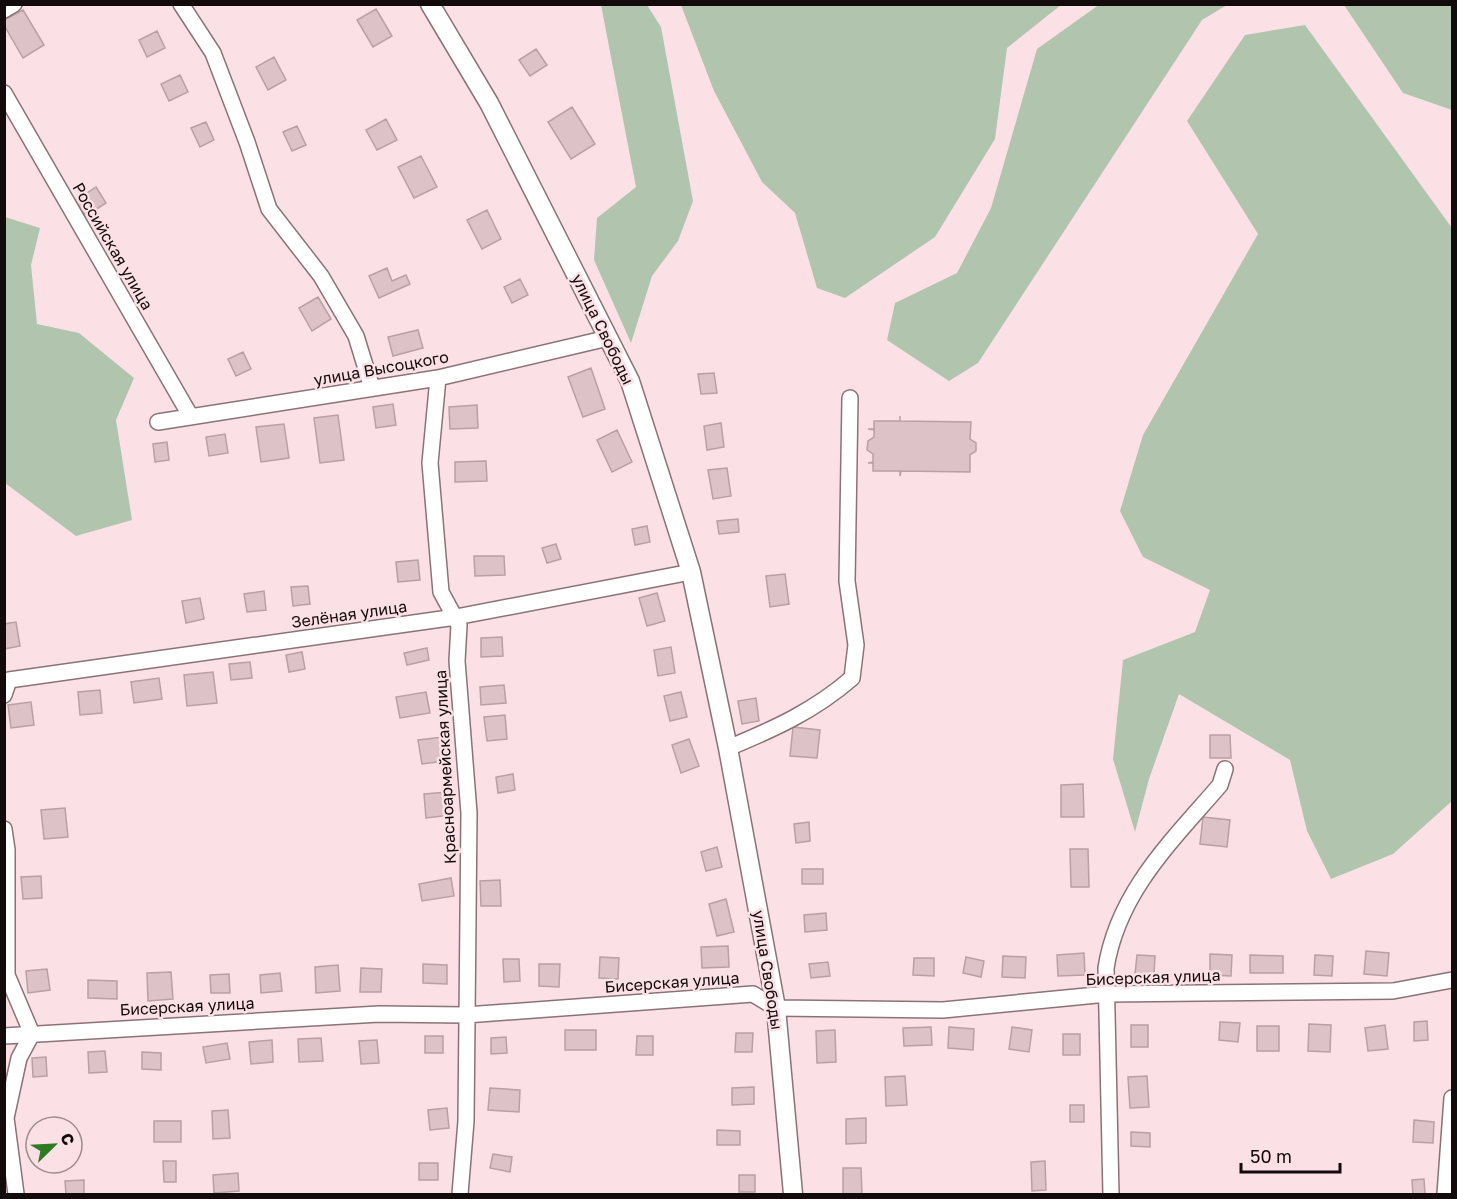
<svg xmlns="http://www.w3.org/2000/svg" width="1457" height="1199" viewBox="0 0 1457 1199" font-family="'Golos Text',sans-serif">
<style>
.green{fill:#b1c5ae}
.building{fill:#ddc3c8;stroke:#b8a0a4;stroke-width:1.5}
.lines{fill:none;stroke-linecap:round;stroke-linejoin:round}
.minor-casing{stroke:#8a7377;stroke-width:18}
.tertiary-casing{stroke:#8a7377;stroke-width:21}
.minor{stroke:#fff;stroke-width:15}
.tertiary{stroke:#fff;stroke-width:18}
.labels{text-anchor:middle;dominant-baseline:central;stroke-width:5;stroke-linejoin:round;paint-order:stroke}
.street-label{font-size:16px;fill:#130a0c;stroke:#fbe1e5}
</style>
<rect width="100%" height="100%" fill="#fbe1e5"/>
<path class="green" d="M1100,4l127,1 -25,15 -224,343 -29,18 -62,-41 8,-37 62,-30 34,-65 46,-159z
M601,5h46l14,22 32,174 -15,40 -26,35 -21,67 -37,-83 3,-42 39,-31z
M681,5h380l-54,43 -12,91 -60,98 -90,61 -28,-10 -22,-75 -33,-31 -48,-91z
M1344,5h108v105l-49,-17z
M1305,25l147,203v573l-59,53 -62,25 -24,-48 -17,-71 -111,-66 -30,85 -14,53 -22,-73 10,-99 72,-28 15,-42 -67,-33 -23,-46 23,-76 115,-201 -71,-113 58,-86z
M5,217l35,11 -9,37 6,59 42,9 55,45 -18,42 16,100 -56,16 -71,-53z"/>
<path class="building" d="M376,9l16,27 -19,11 -16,-27z
M23,10l21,35 -21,13 -19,-33v-5z
M157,31l8,17 -18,9 -8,-17z
M536,49l11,16 -17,11 -11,-16z
M274,57l12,23 -18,10 -12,-23z
M180,75l8,17 -19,9 -8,-17z
M572,107l23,37 -24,15 -23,-37z
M386,119l11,21 -20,10 -11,-20z
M206,122l8,18 -14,7 -9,-19z
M297,126l9,19 -14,6 -9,-19z
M421,156l16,31 -23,11 -16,-31z
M96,187l10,16 -20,13 -11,-15z
M487,210l14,29 -19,10 -15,-29z
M387,268l5,13 14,-6 4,9 -31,14 -10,-22z
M520,279l8,16 -16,8 -8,-16z
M318,297l13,22 -19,12 -13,-23z
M418,330l5,18 -30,8 -5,-19z
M243,352l8,17 -15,7 -8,-17z
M591,368l14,41 -22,8 -15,-40z
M714,373l3,20 -16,1 -3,-20z
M393,404l3,21 -20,3 -3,-21z
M477,405l1,23 -28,1 -1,-22z
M338,415l6,45 -24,3 -6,-45z
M900,416v5l71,1 -1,17 6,4v8l-6,4v17l-69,-1 -1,5v-5h-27v-8h-5l5,-1v-8l-6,-4 1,-9 6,-4v-7l-6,-1h6v-8h26z
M721,423l3,24 -17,3 -3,-24z
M284,424l5,34 -28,4 -5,-35z
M617,430l15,32 -20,10 -15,-32z
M225,434l3,19 -19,3 -3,-19z
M167,442l2,18 -14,2 -2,-18z
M486,461l1,20 -32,1v-20z
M727,468l4,28 -18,3 -5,-29z
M738,519l1,13 -20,2 -2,-13z
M647,526l3,16 -15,3 -3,-16z
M556,544l5,15 -14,4 -5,-15z
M474,556h30l1,19 -30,1z
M418,560l2,20 -22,2 -2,-20z
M785,574l4,30 -19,3 -4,-31z
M308,586l2,18 -17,2 -2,-19z
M264,591l2,19 -19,2 -3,-18z
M657,593l8,28 -18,5 -8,-28z
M200,598l4,21 -18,4 -4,-22z
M16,622l4,24 -16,3v-25z
M502,637l1,19 -22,1v-19z
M671,647l4,26 -17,3 -4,-26z
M427,648l2,12 -22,5 -3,-12z
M302,652l3,17 -16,3 -3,-17z
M250,662l2,16 -21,2 -2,-16z
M213,672l4,31 -30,3 -3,-31z
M159,678l3,21 -28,4 -3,-21z
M504,685l2,18 -25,2 -1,-18z
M100,690l2,23 -22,2 -2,-23z
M426,692l4,21 -30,5 -4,-21z
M681,692l6,25 -17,4 -6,-25z
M756,698l3,23 -17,3 -4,-23z
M31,702l3,23 -23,3 -3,-23z
M505,715l2,24 -20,2 -3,-24z
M793,727l27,3 -3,28 -27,-2z
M1210,735h20l1,23h-21z
M443,737l3,24 -24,3 -4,-24z
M689,739l10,27 -18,7 -9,-28z
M513,774l2,16 -17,3 -2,-16z
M1083,784l1,33h-23v-32z
M448,792l3,23 -25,3 -2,-24z
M65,808l3,29 -24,2 -3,-29z
M1203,817l27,3 -3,27 -27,-3z
M809,822l1,19 -14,2 -2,-19z
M717,847l5,20 -16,4 -5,-19z
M1070,849h18l1,38h-18z
M802,869h21v15h-21z
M41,876l1,22 -19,1 -2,-22z
M451,878l3,18 -32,5 -3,-17z
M500,880l1,26h-20l-1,-25z
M726,899l8,33 -17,4 -8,-32z
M826,913l1,17 -22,2 -1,-17z
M728,946l1,21 -27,1 -1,-21z
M1366,951l23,2 -2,23 -23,-2z
M1084,953l1,22 -27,1 -1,-21z
M1210,954l22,1 -1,21 -21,-1z
M1137,955l18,1 -1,19 -19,-1z
M1250,955l33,1v17h-33z
M1315,955l18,1 -1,20 -18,-1z
M1003,956l23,1 -1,21 -23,-1z
M600,957l19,1 -1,21 -19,-1z
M966,957l18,4 -3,16 -18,-4z
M914,958h20v18l-21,-1z
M503,959h16l1,22 -16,1z
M828,962l2,14 -19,2 -2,-14z
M423,964l24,1v19l-24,-1z
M539,964h21l-1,23 -20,-1z
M338,965l2,26 -24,2 -1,-26z
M361,968l21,1 -1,23h-21z
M47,969l3,21 -22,3 -2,-22z
M171,972l2,27 -25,2 -1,-28z
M280,973l2,18 -21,2 -1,-18z
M229,974l1,19h-19l-1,-18z
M88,980l29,1v18l-29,-1z
M1427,1021l1,19 -14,1v-19z
M1220,1022l20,1 -2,19 -19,-2z
M1309,1024l22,1 -1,27 -22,-1z
M1131,1025h17v22h-17z
M1385,1025l3,24 -20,2 -3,-23z
M1257,1026h22v25h-22z
M931,1027l1,18 -28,1 -1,-18z
M949,1027l25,2 -1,21 -25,-2z
M1012,1027l20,3 -3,22 -20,-3z
M565,1030h31v20h-31z
M835,1030l1,32 -19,1 -1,-32z
M736,1033h17l-1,19h-17z
M1063,1034h17v21h-17z
M425,1036h18v17h-18z
M637,1036h16v19h-17z
M506,1037l1,16 -16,1v-16z
M321,1038l2,23 -24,1 -1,-23z
M272,1040l1,22 -22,2 -2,-22z
M377,1040l2,23 -18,1 -2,-23z
M227,1043l3,16 -24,4 -3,-16z
M105,1051l2,21 -18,1 -1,-21z
M142,1052l19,1v17l-19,-1z
M46,1057l1,19 -14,1 -1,-19z
M905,1076l2,29 -21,1 -1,-29z
M1147,1076l2,31 -19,1 -2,-31z
M754,1087v17l-22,1v-17z
M490,1088l30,2 -1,22 -31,-2z
M1070,1105h14v17h-14z
M447,1108l2,20 -19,2 -2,-20z
M228,1110l2,28 -17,1 -1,-28z
M866,1118v25l-20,1v-25z
M1414,1120l20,2 -1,21 -20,-1z
M154,1121h27v21h-27z
M717,1130l23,1v14h-23z
M1131,1132l19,1v14l-19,-1z
M493,1154l19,3 -2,15 -20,-4z
M163,1161h13v21h-12z
M1045,1161l1,29 -14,1 -1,-29z
M419,1163h19v17h-19z
M843,1168h18l1,26h-19z
M238,1173l1,18 -25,2 -1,-18z
M739,1175h16v17h-16z
M1424,1179l1,15h-12l-1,-14z
M84,1180v14h-18l-1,-13z"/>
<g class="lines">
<defs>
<path id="minor" d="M181,4l32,49 34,89 22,67 52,67 35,60 16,52
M4,10l10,-6
M4,93l187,324
M438,378l-8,85 11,129 18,33 -2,36 12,152 -3,308 -6,73
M158,422l280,-44 170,-40
M4,695l5,-15 447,-63 235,-45
M728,748c46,-19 86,-37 124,-70l4,-33 -9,-64 3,-183
M4,829l3,21v125l25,59 -13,24 -13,60 10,76
M4,1036l375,-22 87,1 287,-21 23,14 167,2 164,-16 286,-3 59,-11
M1111,1194l-5,-226c12,-76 66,-127 114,-183l5,-16
M1445,1194l7,-96"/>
<path id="tertiary" d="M430,4l59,99 141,278 61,191 37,176 48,260 17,186"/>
</defs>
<use href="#minor" class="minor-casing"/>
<use href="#tertiary" class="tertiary-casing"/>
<use href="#minor" class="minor"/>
<use href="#tertiary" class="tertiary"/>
</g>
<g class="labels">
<g class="street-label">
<text transform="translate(113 246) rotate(60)">Российская улица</text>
<text transform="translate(603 329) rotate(64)">улица Свободы</text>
<text transform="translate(381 368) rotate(-10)">улица Высоцкого</text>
<text transform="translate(349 614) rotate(-8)">Зелёная улица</text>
<text transform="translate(445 767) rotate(-93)">Красноармейская улица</text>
<text transform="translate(768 970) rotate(81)">улица Свободы</text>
<text transform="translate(1153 977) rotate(-2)">Бисерская улица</text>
<text transform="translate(672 982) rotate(-4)">Бисерская улица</text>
<text transform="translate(187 1006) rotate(-3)">Бисерская улица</text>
</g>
</g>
<rect width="1457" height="1199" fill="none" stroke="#130a0c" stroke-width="12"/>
<g transform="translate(54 1145) rotate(66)"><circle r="28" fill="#fbe1e5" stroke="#9e8b8e" stroke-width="1.5"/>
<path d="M0-4.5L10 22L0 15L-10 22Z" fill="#2e7b23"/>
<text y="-9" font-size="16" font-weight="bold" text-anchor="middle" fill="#130a0c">С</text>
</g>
<path d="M1241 1163v9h99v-9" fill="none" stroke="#130a0c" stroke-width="3"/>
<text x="1250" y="1163" font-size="18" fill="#130a0c" stroke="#fbe1e5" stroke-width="4.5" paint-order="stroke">50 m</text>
</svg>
